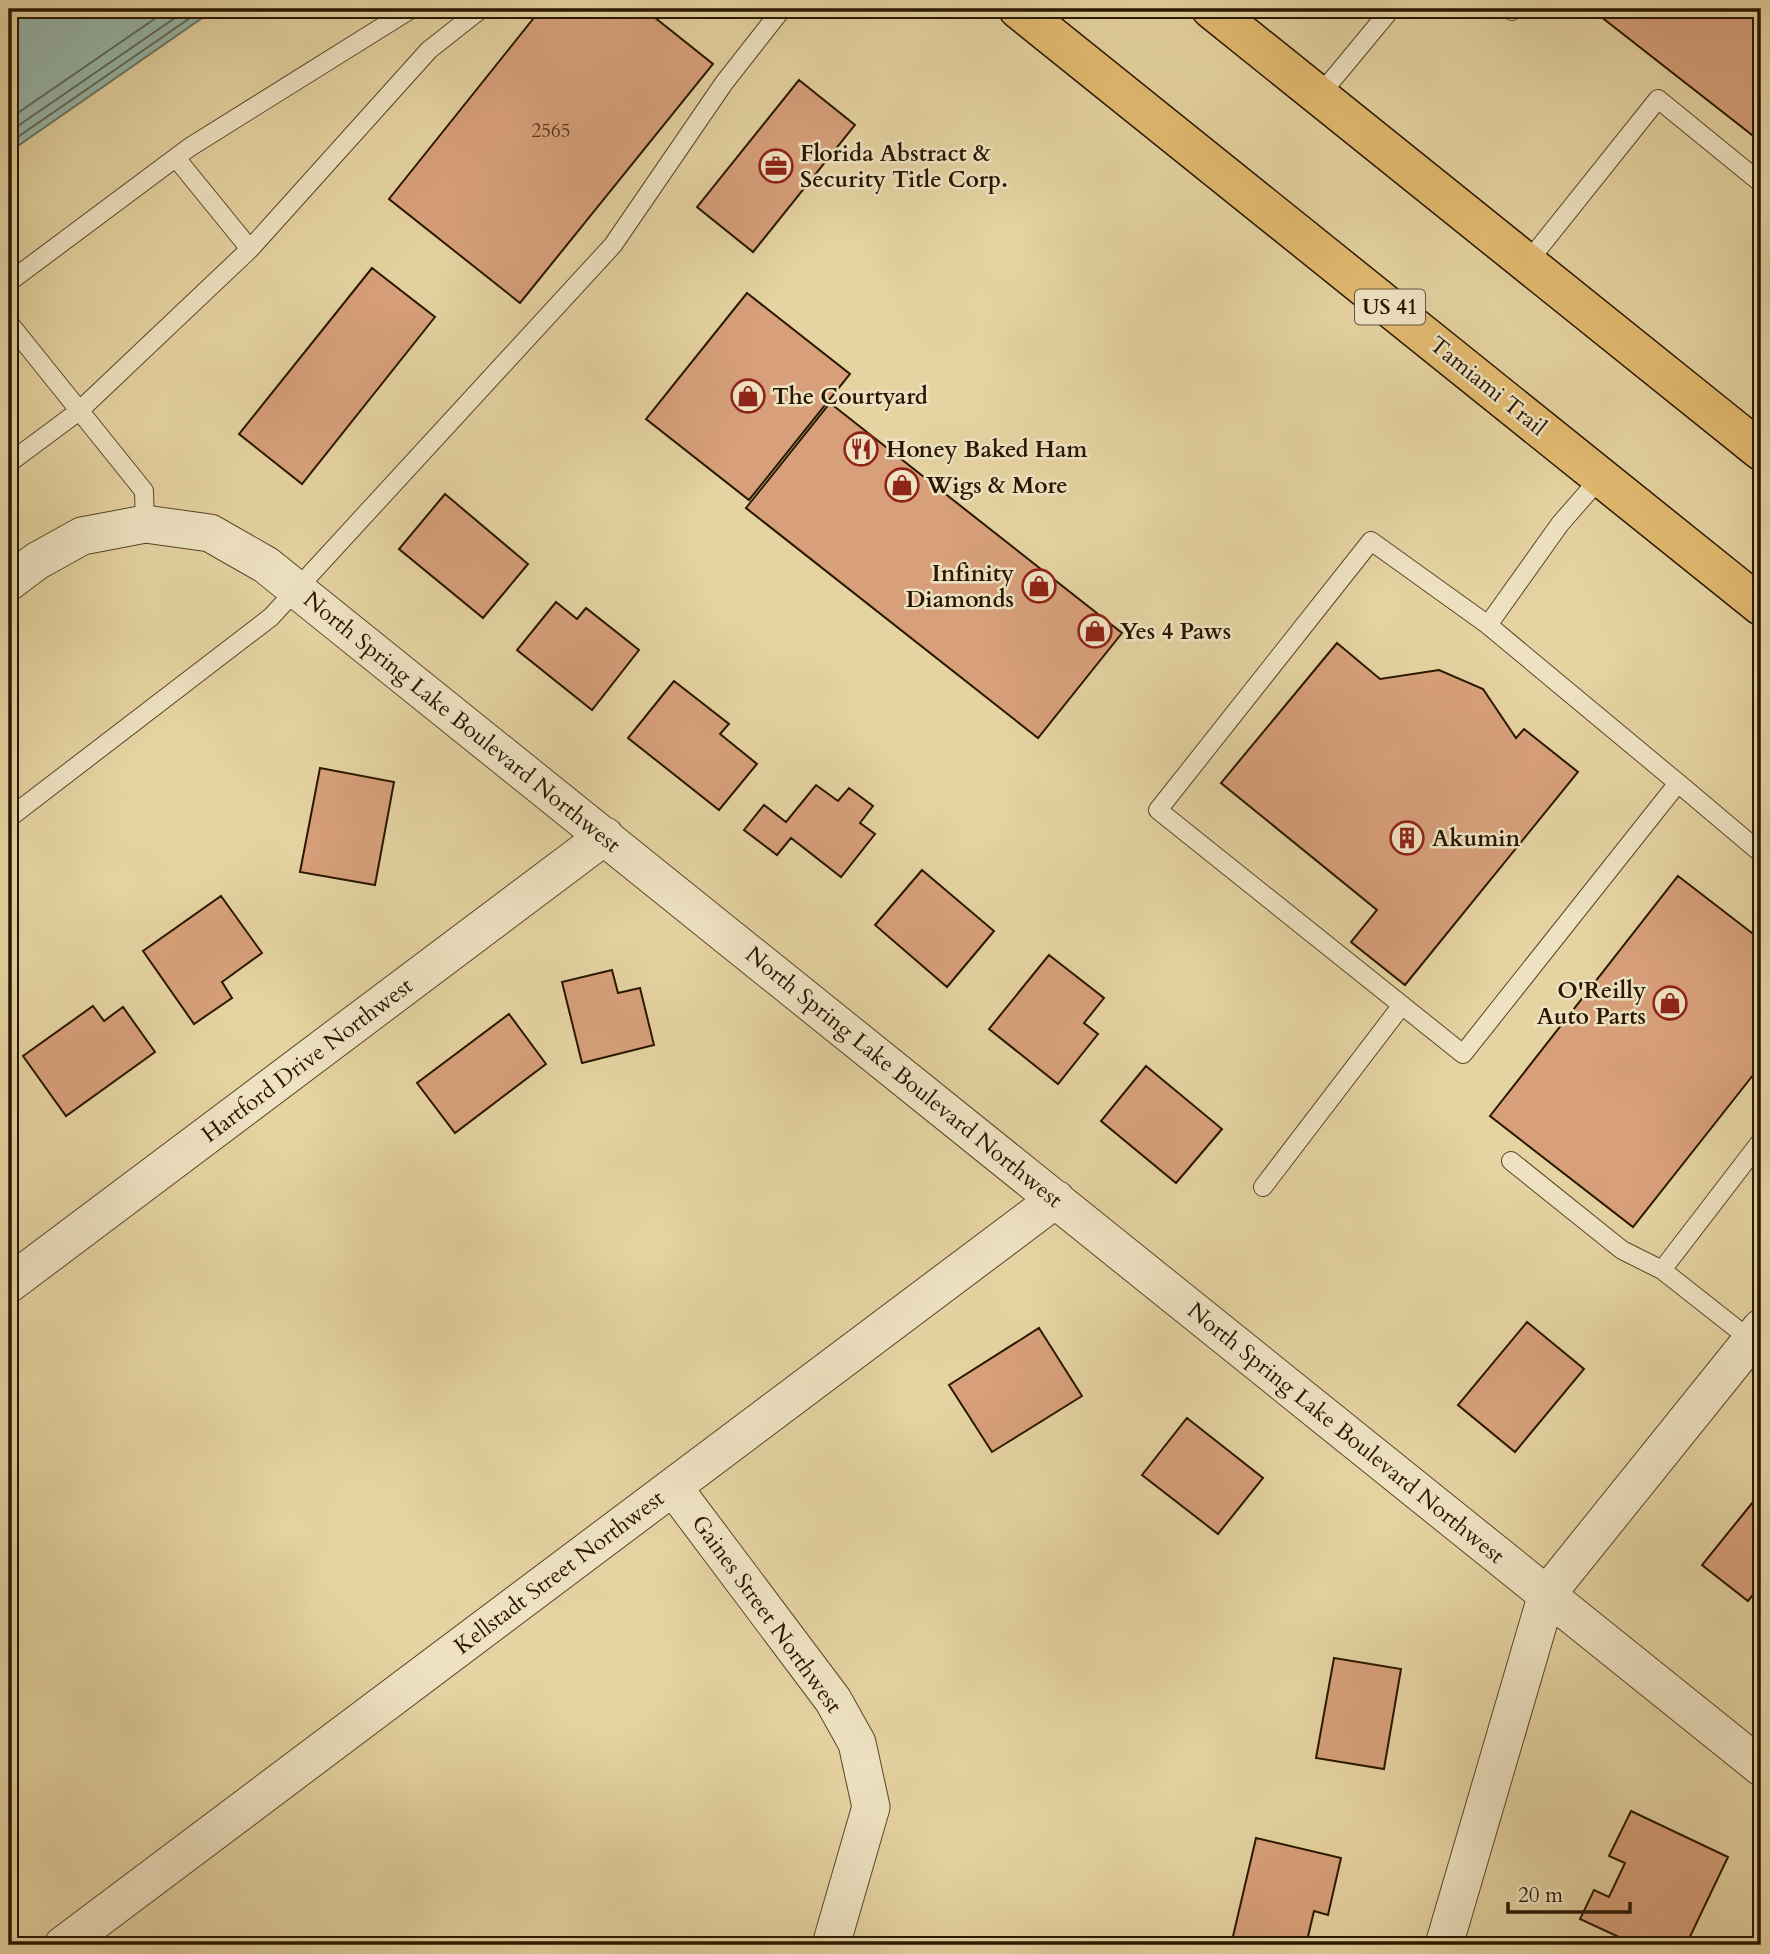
<svg xmlns="http://www.w3.org/2000/svg" width="1770" height="1954" viewBox="0 0 1770 1954" font-family="Cardo,serif">
<style>
.water{fill:#96b7a9;stroke:#6a7765;stroke-width:2}
.lines{fill:none;stroke-linecap:round;stroke-linejoin:round}
.shore{stroke:#606754;stroke-width:2}
.building{fill:#d7a07a;stroke:#291700;stroke-width:2}
.lane-casing{stroke:#584628;stroke-width:20}
.street-casing{stroke:#584628;stroke-width:39}
.primary-casing{stroke:#291700;stroke-width:41}
.lane{stroke:#eee2c2;stroke-width:18}
.street{stroke:#eee2c2;stroke-width:37}
.primary{stroke:#e2ba70;stroke-width:38}
.labels{text-anchor:middle;dominant-baseline:central;stroke-width:5;stroke-linejoin:round;paint-order:stroke}
.number-label{font-size:19px;fill:#54391e}
.shield{fill:#eee2c2;stroke:#64543a;stroke-width:2}
.shield-label{font-size:21px;font-weight:bold;fill:#291700}
.poi-label{font-size:23px;font-weight:bold;fill:#291700;stroke:#eee2c2;text-anchor:start}
.street-label{font-size:23px;fill:#291700;stroke:#eee2c2}
</style>
<rect width="100%" height="100%" fill="#e5d3a1"/>
<filter id="stains"><feTurbulence type="fractalNoise" baseFrequency=".00286" numOctaves="4"/><feColorMatrix values="0 0 0 0 .2 0 0 0 0 .09 0 0 0 0 .02 0 0 0 .5 -.17"/></filter>
<radialGradient id="worn" r=".72"><stop offset=".6" stop-color="#630" stop-opacity="0"/><stop offset="1" stop-color="#630" stop-opacity=".3"/></radialGradient>
<path class="water" d="M9,9h206l-206,143z"/>
<g class="lines">
<path class="shore" d="M9,119l160,-110
M9,132l179,-123
M9,143l194,-134"/>
</g>
<path class="building" d="M541,9h103l69,55 -193,239 -131,-104z
M1591,9h170v133z
M799,80l56,45 -102,127 -56,-45z
M372,268l63,49 -133,167 -63,-50z
M747,293l103,81 -101,126 -103,-81z
M830,403l292,230 -84,105 -292,-230z
M445,494l83,70 -45,54 -84,-69z
M556,602l21,17 9,-11 53,42 -47,60 -75,-60z
M1337,643l43,36 59,-9 44,19 33,49 8,-9 54,43 -173,213 -54,-43 26,-32 -156,-127z
M674,681l55,43 -9,10 37,30 -38,46 -91,-72z
M320,768l74,14 -19,103 -75,-13z
M816,785l22,16 11,-13 24,18 -13,17 15,11 -34,43 -50,-39 -14,17 -33,-25 20,-25 22,17z
M922,870l72,61 -47,56 -72,-62z
M1678,876l83,64v125l-128,162 -143,-111z
M221,896l41,57 -40,29 10,16 -38,26 -51,-73z
M1049,955l55,43 -20,25 14,11 -40,50 -69,-55z
M612,970l6,23 22,-5 14,57 -72,18 -20,-81z
M93,1006l11,15 19,-14 32,45 -89,64 -43,-60z
M509,1014l37,50 -91,69 -38,-50z
M1146,1066l76,63 -46,54 -75,-62z
M1527,1322l57,47 -69,83 -57,-47z
M1039,1328l43,68 -90,56 -43,-67z
M1187,1418l76,60 -45,56 -76,-59z
M1757,1497l4,4v84l-13,16 -46,-36z
M1334,1658l67,11 -17,100 -68,-11z
M1631,1811l97,46 -42,88h-50l-56,-26 14,-29 15,7 16,-34 -16,-7z
M1256,1838l85,20 -13,57 -14,-4 -8,34h-75z"/>
<g class="lines">
<defs>
<path id="lane" d="M1509,9l3,2
M1319,96l72,-87
M176,158l74,91
M1527,263l131,-164 103,84
M9,282l181,-135 221,-138
M9,323l135,168 1,33
M9,463l70,-52 171,-162 179,-199 52,-41
M1601,477l-41,47 -72,101 -117,-84 -213,269 305,244 215,-271 83,70
M1488,625l190,158
M9,818l262,-201 342,-372 111,-162 58,-74
M1511,1161l111,89 40,20 94,74
M1263,1187l139,-182
M1662,1270l99,-129"/>
<path id="street" d="M9,582l28,-21 45,-25 63,-12 65,9 56,32 1495,1202
M9,1284l596,-448
M673,1487l160,213 24,43 14,64 -40,138
M63,1945l993,-746
M1444,1945l103,-351 214,-266"/>
<path id="primary" d="M1018,9l743,597
M1211,9l550,442"/>
</defs>
<use href="#lane" class="lane-casing"/>
<use href="#street" class="street-casing"/>
<use href="#primary" class="primary-casing"/>
<use href="#lane" class="lane"/>
<use href="#street" class="street"/>
<use href="#primary" class="primary"/>
</g>
<defs>
<symbol id="office-ring" viewBox="-11 -11 22 22"><circle r="9.5" fill="#eee2c2" stroke="#8f2418" stroke-width="1.5"/><path d="M-6-3h4V-5.5h4V-3h4V5H-6ZM-1-4.5V-3h2v-1.5ZM-6 0V1H6V0Z" fill="#8f2418"/></symbol>
<symbol id="shop-ring" viewBox="-11 -11 22 22"><circle r="9.5" fill="#eee2c2" stroke="#8f2418" stroke-width="1.5"/><path d="M-5-2.5h2.3a2.7 3.5 0 0 1 5.4 0H5L5.5 6h-11ZM-1.5-2.5h3a1.5 2.3 0 0 0-3 0Z" fill="#8f2418"/></symbol>
<symbol id="restaurant-ring" viewBox="-11 -11 22 22"><circle r="9.5" fill="#eee2c2" stroke="#8f2418" stroke-width="1.5"/><path d="M-5-6h1v4h1v-4h1v4h1v-4h1v5L-1.5 .5V6h-2V.5L-5-1ZM5-6V6H3V1.5H1.5Q1.5-4 5-6Z" fill="#8f2418"/></symbol>
<symbol id="building-ring" viewBox="-11 -11 22 22"><circle r="9.5" fill="#eee2c2" stroke="#8f2418" stroke-width="1.5"/><path d="M-4-6H4V6H1V3H-1V6H-4ZM-2.5-4.3h1.7v1.8h-1.7ZM.8-4.3h1.7v1.8H.8ZM-2.5-1h1.7V.8h-1.7ZM.8-1h1.7V.8H.8Z" fill="#8f2418"/></symbol>
</defs>
<g fill-rule="evenodd">
<use href="#office-ring" x="757" y="147" width="38" height="38"/>
<use href="#shop-ring" x="729" y="377" width="38" height="38"/>
<use href="#restaurant-ring" x="842" y="430" width="38" height="38"/>
<use href="#shop-ring" x="883" y="466" width="38" height="38"/>
<use href="#shop-ring" x="1020" y="567" width="38" height="38"/>
<use href="#shop-ring" x="1076" y="612" width="38" height="38"/>
<use href="#building-ring" x="1388" y="819" width="38" height="38"/>
<use href="#shop-ring" x="1651" y="984" width="38" height="38"/>
</g>
<g class="labels">
<g class="number-label">
<text x="551" y="131">2565</text>
</g>
<rect class="shield" x="1355" y="289.5" width="70" height="35" rx="5"/>
<g class="shield-label">
<text x="1390" y="307">US 41</text>
</g>
<g class="poi-label">
<text x="800" y="153">Florida Abstract &amp;<tspan x="800" dy="26">Security Title Corp.</tspan></text>
<text x="772" y="396">The Courtyard</text>
<text x="886" y="449">Honey Baked Ham</text>
<text x="926" y="485">Wigs &amp; More</text>
<text x="1014" y="573" text-anchor="end">Infinity<tspan x="1014" dy="26">Diamonds</tspan></text>
<text x="1120" y="631">Yes 4 Paws</text>
<text x="1432" y="838">Akumin</text>
<text x="1646" y="990" text-anchor="end">O'Reilly<tspan x="1646" dy="26">Auto Parts</tspan></text>
</g>
<g class="street-label">
<text transform="translate(1488 386) rotate(39)">Tamiami Trail</text>
<text transform="translate(462 722) rotate(39)">North Spring Lake Boulevard Northwest</text>
<text transform="translate(307 1060) rotate(-37)">Hartford Drive Northwest</text>
<text transform="translate(904 1077) rotate(39)">North Spring Lake Boulevard Northwest</text>
<text transform="translate(1346 1433) rotate(39)">North Spring Lake Boulevard Northwest</text>
<text transform="translate(559 1572) rotate(-37)">Kellstadt Street Northwest</text>
<text transform="translate(767 1614) rotate(54)">Gaines Street Northwest</text>
</g>
</g>
<rect width="1770" height="1954" fill="none" stroke="#e5d3a1" stroke-width="35"/>
<rect x="10" y="10" width="1749" height="1933" fill="none" stroke="#291700" stroke-width="3.5"/>
<rect x="18" y="18" width="1735" height="1919" fill="none" stroke="#291700" stroke-width="2"/>
<path d="M1508 1902v10h122v-10" fill="none" stroke="#291700" stroke-width="3.5"/>
<text x="1518" y="1902" font-size="21" fill="#291700" stroke="#eee2c2" stroke-width="5" paint-order="stroke">20 m</text>
<rect width="100%" height="100%" filter="url(#stains)"/>
<rect width="100%" height="100%" fill="url(#worn)"/>
</svg>
